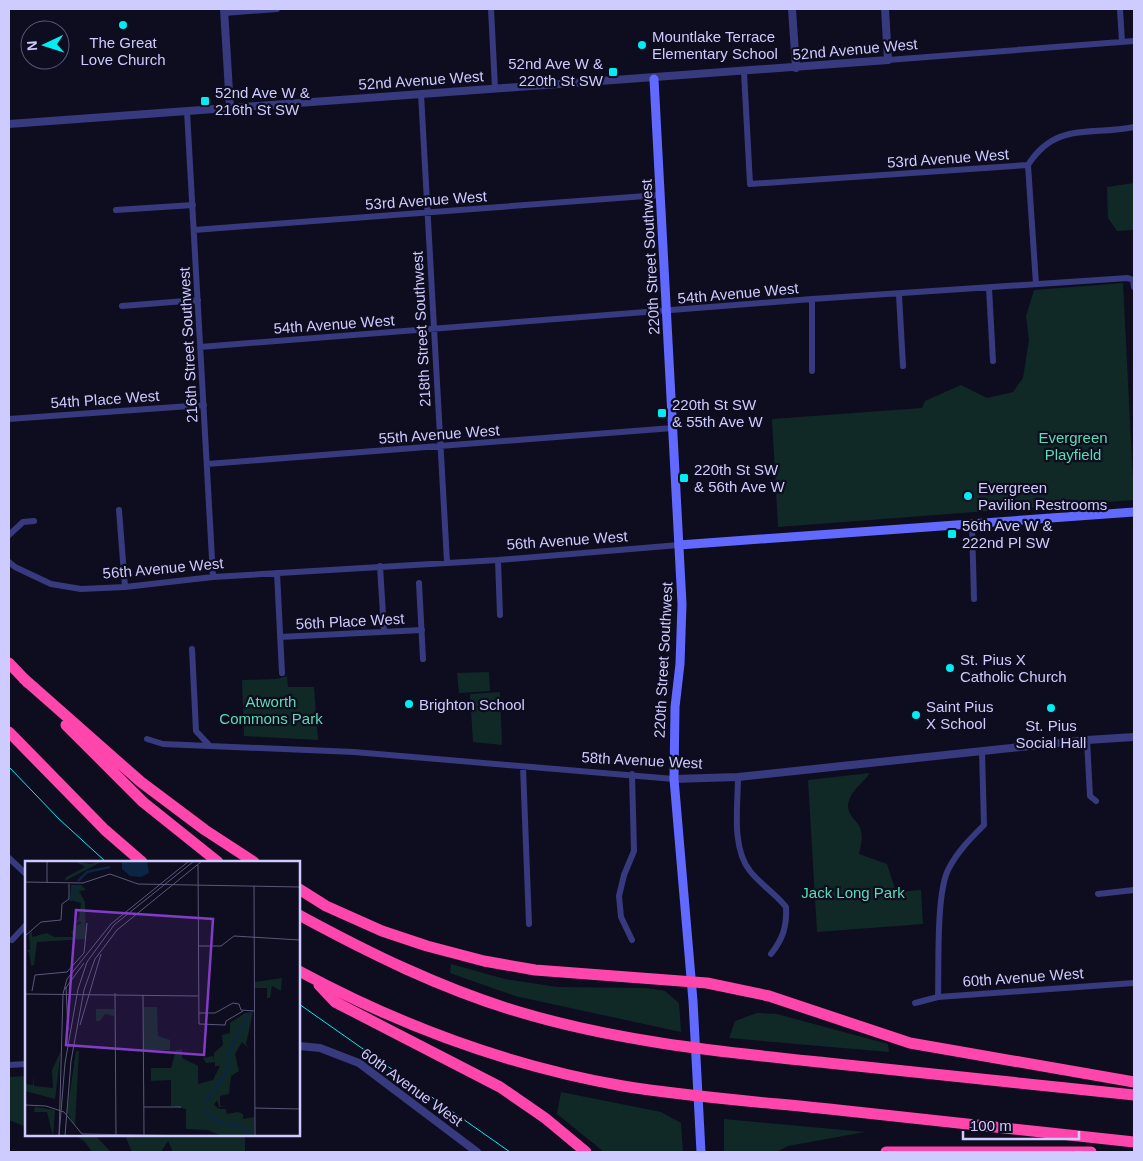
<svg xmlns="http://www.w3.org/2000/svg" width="1143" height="1161" viewBox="0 0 1143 1161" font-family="Helvetica,sans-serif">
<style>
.green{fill:#102926}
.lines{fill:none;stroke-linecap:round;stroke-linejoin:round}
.minor{stroke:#373a7e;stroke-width:6}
.tertiary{stroke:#373a7e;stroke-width:8}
.secondary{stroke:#6269fe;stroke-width:9}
.motorway{stroke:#fe46ac;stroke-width:11}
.tram{stroke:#01edf4;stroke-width:1}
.poi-dot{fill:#01edf4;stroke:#0e0c1f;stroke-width:2}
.labels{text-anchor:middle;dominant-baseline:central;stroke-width:4.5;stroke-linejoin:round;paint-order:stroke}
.poi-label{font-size:15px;fill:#cdcbff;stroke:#0e0c1f;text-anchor:start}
.street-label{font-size:15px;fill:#cdcbff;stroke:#0e0c1f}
.park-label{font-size:15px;fill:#58deb3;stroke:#0e0c1f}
.inset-river{fill:none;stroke:#0c2543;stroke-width:2.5}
.inset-road{fill:none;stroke:#5a5879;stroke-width:1}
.view{fill:#833cc5;fill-opacity:0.15;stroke:#833cc5;stroke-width:2.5}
.inset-edge{fill:none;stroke:#cdcbff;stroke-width:2.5}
</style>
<rect width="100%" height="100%" fill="#0e0c1f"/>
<path class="green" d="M1134,183v47l-17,1 -9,-13 -1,-31z
M1123,283l11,217 -356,27 -6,-108 150,-11 3,-7 36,-16 26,13 26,-6 10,-14 6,-38 -3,-24 8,-26z
M489,672l1,19 -31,2 -2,-20z
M287,676l1,11h26l4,53 -74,-4 -2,-56 35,-1z
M500,692l2,53 -29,-3 -3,-48z
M870,773c-6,9 -16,15 -20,25 -6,14 3,18 9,28 5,9 2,19 0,28l28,10 9,28 25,-2 2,34 -106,8 -9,-152z
M451,964l54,15 52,8 88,1 20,3 14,12 2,29 -166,-36 -65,-23z
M757,1013l20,1 111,30 1,8 -160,-14 6,-17z
M26,1076v51l-17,-7v-43z
M561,1092l100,20 20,11 2,29h-79l-47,-38z
M724,1119l141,13 -77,14 -12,6h-52z
M75,1135h20l16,17h-19l-7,-10z
M125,1135h120v17h-72l-5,-11 -7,11h-29z"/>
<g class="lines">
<path class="minor" d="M491,9l4,79
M1120,9l2,33
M224,13l53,-4
M888,60l246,-19
M744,72l6,112 278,-19c28,-44 63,-29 106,-38
M421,94l26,468
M187,111l26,466
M1028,165l8,119
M116,210l77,-5
M194,230l465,-35
M989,288l4,73
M899,295l4,71
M122,306l76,-6
M200,347l612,-48 316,-21 5,2 1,7
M812,371v-72
M9,419l195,-14
M207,464l466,-36
M119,510l6,77
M972,525l2,74
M9,535l14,-13 11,-1
M498,560l2,55
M9,562l6,5 36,17 30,5 44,-2 88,-10 285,-17 181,-15
M380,566l4,65
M277,573l5,100
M419,583l4,76
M280,637l142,-7
M192,649l4,82 13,14
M147,739l16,5 191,8 320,27
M1087,740l3,56 6,5
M523,767l6,157
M738,777c0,28 -7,70 12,94 10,13 26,23 36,36 1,19 -3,32 -15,47
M9,858l17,16
M1098,894l36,-4
M12,940l14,-15
M632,940l-11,-23 -2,-21 5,-21 10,-24 -2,-77
M938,997c1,-30 -2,-102 10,-127 9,-18 22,-31 36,-45l-2,-74
M915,1003l23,-6 196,-14
M9,1065l17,-1"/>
<path class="tertiary" d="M224,9l6,99
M792,9l4,59
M9,124l879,-64 -3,-51
M674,779l64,-2 349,-37 47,-3
M299,1046l21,2 39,15 118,89"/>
<path class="secondary" d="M654,79l28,525 -2,60 -5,43 -1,72 19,222 8,151
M679,545l455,-33"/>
<path class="motorway" d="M9,663l19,20
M23,678l118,104 64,48 49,32
M66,725l77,77 75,60
M9,732l96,98 37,32
M299,889l27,17 56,25 45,15 57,15 51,9 172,13 62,13 141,47 224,39
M299,915c70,38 141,73 217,96 102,31 207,41 312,52 102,11 204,21 306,32
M299,971c102,55 210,95 324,115 68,11 138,16 206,23 102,11 204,22 305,33
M319,985l16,17 165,85 45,31 41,34
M886,1152h205"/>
<path class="tram" d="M9,767l50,52 47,43
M299,1004l211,148"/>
</g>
<g class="poi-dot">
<circle cx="123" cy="25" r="5"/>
<circle cx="642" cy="45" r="5"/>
<rect x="608" y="67" width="10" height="10" rx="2.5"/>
<rect x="200" y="96" width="10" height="10" rx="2.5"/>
<rect x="657" y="408" width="10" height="10" rx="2.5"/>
<rect x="679" y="473" width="10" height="10" rx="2.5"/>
<circle cx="968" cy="496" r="5"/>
<rect x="947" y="529" width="10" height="10" rx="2.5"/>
<circle cx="950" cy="668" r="5"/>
<circle cx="409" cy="704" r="5"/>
<circle cx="1051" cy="708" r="5"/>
<circle cx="916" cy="715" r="5"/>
</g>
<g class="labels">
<g class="poi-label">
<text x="652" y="36">Mountlake Terrace<tspan x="652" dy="17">Elementary School</tspan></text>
<text x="123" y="42" text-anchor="middle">The Great<tspan x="123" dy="17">Love Church</tspan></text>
<text x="603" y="63" text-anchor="end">52nd Ave W &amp;<tspan x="603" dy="17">220th St SW</tspan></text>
<text x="215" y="92">52nd Ave W &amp;<tspan x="215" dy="17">216th St SW</tspan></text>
<text x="672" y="404">220th St SW<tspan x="672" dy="17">&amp; 55th Ave W</tspan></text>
<text x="694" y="469">220th St SW<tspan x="694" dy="17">&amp; 56th Ave W</tspan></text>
<text x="978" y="487">Evergreen<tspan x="978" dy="17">Pavilion Restrooms</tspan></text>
<text x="962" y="525">56th Ave W &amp;<tspan x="962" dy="17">222nd Pl SW</tspan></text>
<text x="960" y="659">St. Pius X<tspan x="960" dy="17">Catholic Church</tspan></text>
<text x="419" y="704">Brighton School</text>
<text x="926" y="706">Saint Pius<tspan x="926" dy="17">X School</tspan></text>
<text x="1051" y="725" text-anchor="middle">St. Pius<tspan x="1051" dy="17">Social Hall</tspan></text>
</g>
<g class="street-label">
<text transform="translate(855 49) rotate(-5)">52nd Avenue West</text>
<text transform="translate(421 80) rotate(-4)">52nd Avenue West</text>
<text transform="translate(948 158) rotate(-4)">53rd Avenue West</text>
<text transform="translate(426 200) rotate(-4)">53rd Avenue West</text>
<text transform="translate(650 257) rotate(-93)">220th Street Southwest</text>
<text transform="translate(738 293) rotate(-5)">54th Avenue West</text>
<text transform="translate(334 324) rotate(-4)">54th Avenue West</text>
<text transform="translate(421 329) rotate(-93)">218th Street Southwest</text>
<text transform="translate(188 345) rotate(-93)">216th Street Southwest</text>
<text transform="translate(105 399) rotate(-4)">54th Place West</text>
<text transform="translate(439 434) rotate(-4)">55th Avenue West</text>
<text transform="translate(567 540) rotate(-4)">56th Avenue West</text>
<text transform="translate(163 568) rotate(-5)">56th Avenue West</text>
<text transform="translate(350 621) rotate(-3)">56th Place West</text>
<text transform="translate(663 660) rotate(-87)">220th Street Southwest</text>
<text transform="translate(642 760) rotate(3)">58th Avenue West</text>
<text transform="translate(1023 977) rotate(-4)">60th Avenue West</text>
<text transform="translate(412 1087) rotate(36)">60th Avenue West</text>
</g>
<g class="park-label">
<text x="1073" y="437">Evergreen<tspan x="1073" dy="17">Playfield</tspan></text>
<text x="271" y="701">Atworth<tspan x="271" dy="17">Commons Park</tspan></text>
<text x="853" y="892">Jack Long Park</text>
</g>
</g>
<g transform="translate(25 861)">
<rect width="275" height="275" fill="#0e0c1f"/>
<path d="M50,0l15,3 13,-3 -38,20 1,-4 19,-10zM46,24h10l5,5 -7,1 6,11 1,37 -49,3 -3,23h-3l-2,-13 -4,-2h5l-1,-16 3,-3v6l15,-4 7,4h19l-2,-6 5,-1 -1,-4 7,-3 -3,-2 -6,5 6,-8 2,-15 -11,-3zM257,117l-1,13 -9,-5 -2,12h-3v-10h-12v-6zM119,146h13l1,29 12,4v10h-26zM71,148h18v7l-9,-2 -5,7h-4zM228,151l-7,32 2,4 -6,-6 -7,12 4,17 -8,5 -2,18 -9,2v10h6l-7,1 -2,-7 -3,5 5,4h7l1,5 11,-2 5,2v5l11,-2v19h-32l-14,-6 -22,-1v-20l-15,-3v-26l-20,1v-13h20l5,-18 6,-1v9l16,8v18l15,-4 7,-14h-5v-4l-9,1 -3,-5 10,-2 1,5v-8l9,-8 -1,-10 8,-2v-10l15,-10zM36,190l-6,48 -30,-8v-7l8,1v-11l1,12 19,2 -1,-18zM51,190h3l-4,75 -8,-14zM10,246l20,3 -2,26 -6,-24h-13z" fill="#102926"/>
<path d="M97,0h25l2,12 -8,4 -11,-1 -8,-7z" fill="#0c2543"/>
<path class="inset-river" d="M53,20l9,-9 23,-5M45,40l8,-16M181,240l23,-33 -1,-14 21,-41M179,251l20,12M200,263l18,3 7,9"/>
<path class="inset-road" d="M22,0v21M173,4l1,159 26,1 1,-4M0,21l58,1 27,-9 28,10 162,3M229,25l1,250M0,75l16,-14 20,-2 1,-16 7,-5v-15M173,85h23l13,-10 66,4M41,126l2,43M40,128l19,-26M7,130l3,-16 32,-3 17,-19 3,-30M90,132l1,143M0,133l173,2M118,134l1,141M174,152h16l18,-10 6,1 2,6 14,1M201,160l17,-10M55,164l21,-71M0,244l21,1 18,6 18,22 118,2M119,246h37M230,247l45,1M34,275l6,-73 13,-74 9,-27 27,-37 80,-64M34,275l4,-142 4,-15 44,-55 78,-63M40,275l6,-75 13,-71 11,-31 22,-29 85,-69"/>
<path class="view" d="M51,49l137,9 -9,136 -138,-10z"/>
<rect width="275" height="275" class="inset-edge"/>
</g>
<rect width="1143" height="1161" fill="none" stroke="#cdcbff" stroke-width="20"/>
<g transform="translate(45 45) rotate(266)"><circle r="24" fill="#0e0c1f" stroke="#5a5879"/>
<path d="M0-4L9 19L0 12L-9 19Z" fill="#01edf4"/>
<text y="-8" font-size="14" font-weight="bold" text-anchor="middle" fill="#cdcbff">N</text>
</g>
<path d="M963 1131v8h116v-8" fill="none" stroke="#cdcbff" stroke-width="2.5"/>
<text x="970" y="1131" font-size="15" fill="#cdcbff" stroke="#0e0c1f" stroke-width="4" paint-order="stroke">100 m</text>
</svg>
